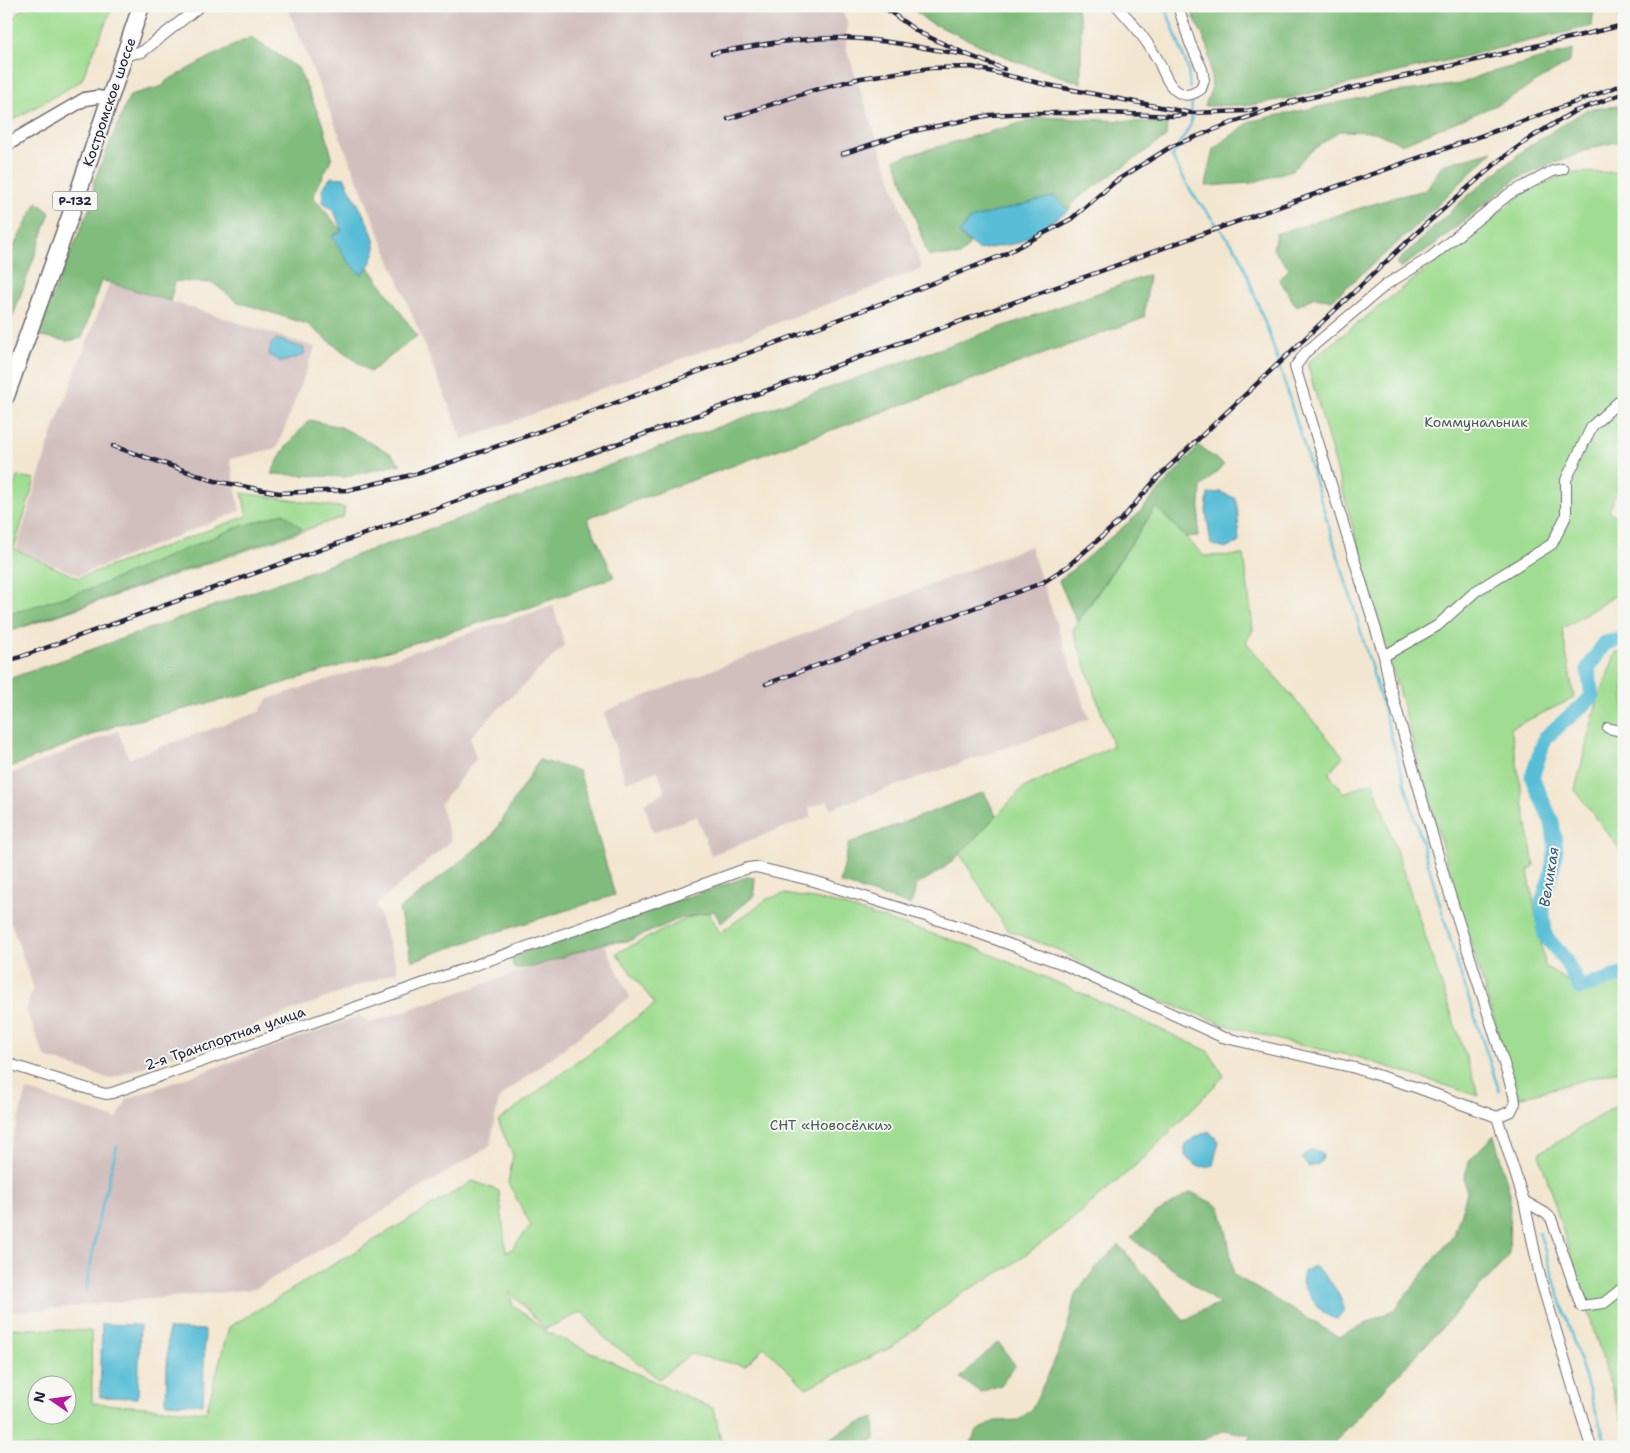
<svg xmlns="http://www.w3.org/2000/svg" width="1630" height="1453" viewBox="0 0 1630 1453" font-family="'Shantell Sans',sans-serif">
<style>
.industrial{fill:#d1bfbe}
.green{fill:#a0dd92;stroke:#618066;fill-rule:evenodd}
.forest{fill:#80bc7c;stroke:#516f5c}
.water{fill:#59bed7;stroke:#3e7089}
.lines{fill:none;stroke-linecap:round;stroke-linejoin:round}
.stream{stroke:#59bed7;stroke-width:2.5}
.river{stroke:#59bed7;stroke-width:15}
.minor-casing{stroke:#6b676f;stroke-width:12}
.tertiary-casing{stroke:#6b676f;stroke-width:15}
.trunk-casing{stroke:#6b676f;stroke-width:19}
.minor{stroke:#fff;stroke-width:10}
.tertiary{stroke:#fff;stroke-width:12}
.trunk{stroke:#fff;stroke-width:16}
.rail-casing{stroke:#22223b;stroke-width:4.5}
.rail{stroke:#f6f6f2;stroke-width:2.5;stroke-dasharray:8;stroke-linecap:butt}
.labels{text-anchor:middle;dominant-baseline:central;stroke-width:4;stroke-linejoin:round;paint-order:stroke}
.shield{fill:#f6f6f2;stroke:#626272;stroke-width:1}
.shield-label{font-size:12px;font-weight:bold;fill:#22223b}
.street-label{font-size:14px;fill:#22223b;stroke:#f6f6f2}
.park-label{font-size:14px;fill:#485a55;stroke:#f6f6f2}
.water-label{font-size:15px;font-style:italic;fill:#355972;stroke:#f6f6f2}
</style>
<rect width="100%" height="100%" fill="#f6f6f2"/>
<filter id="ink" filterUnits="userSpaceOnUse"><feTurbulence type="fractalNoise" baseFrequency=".02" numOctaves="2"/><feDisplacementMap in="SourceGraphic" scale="10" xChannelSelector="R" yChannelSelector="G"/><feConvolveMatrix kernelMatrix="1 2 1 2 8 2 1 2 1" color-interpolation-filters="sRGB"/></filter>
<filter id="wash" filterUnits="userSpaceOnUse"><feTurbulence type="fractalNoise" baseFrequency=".0096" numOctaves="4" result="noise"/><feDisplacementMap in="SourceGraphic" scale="20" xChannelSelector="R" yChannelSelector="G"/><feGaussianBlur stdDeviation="1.12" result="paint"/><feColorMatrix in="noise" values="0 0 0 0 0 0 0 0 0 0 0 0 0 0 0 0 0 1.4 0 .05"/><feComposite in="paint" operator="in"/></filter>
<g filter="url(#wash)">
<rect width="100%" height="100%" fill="#f3e6d0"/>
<path class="industrial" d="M287,6h552l8,15 -1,27 76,221 -459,171z
M110,282l205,65 -38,101 -47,11 10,52 -161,64 -63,-25 36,-116z
M1030,546l59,173 -258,89 -4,-7 -18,7 3,9 -101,38 -14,-39 -44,16 -9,-29 21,-10 -7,-22 -32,11 -22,-70z
M553,606l12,39 -95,92 6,22 -36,45 11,37 -75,64 22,66 -288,108 -65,-22 -19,-46 7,-25 -27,-77v-133l112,-45 11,27 130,-46 9,-13z
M604,943l26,54 -131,101 -9,48 -235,143 -249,24v-153l21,-70 90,29 10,-20 233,-83 9,7z"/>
<path class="green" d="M26,6h87l-32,75 -75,43v-97l8,-10z
M1624,172v297l-15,42 15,10v69l-62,39 12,69 -63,30 23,138 -6,5 17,95 30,20 49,-12v95l-106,29 -65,-213 -146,-522 221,-173 39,-17z
M18,476l17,3 -21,70 64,29 169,-62 -5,-23 103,15 -2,9 -337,116v-134z
M1156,507l48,49 40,-1 9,75 -7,12 97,114 -14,18 15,19 29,-11 106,314 -122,-39 -67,-14 -64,-18 -110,-41 -55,-33 -54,-21 -47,-76 63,-66 90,-42 -40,-116z
M1616,652l8,1v202l-49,-65 22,-87z
M784,894l47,8 140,44 99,42 138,63 16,25 -80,82 -82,70 -52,38 -51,29 -67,52 -86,41 -42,-41 -19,19 -55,-12 -31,25 -54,-41 -23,-26 -37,17 -35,-37 2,12 35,28 167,77 8,38h-716v-119l85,3 1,72 114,9 23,-85 244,-146 26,10 7,61 5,-2 20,-25 -23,-42 5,-28 -15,-34 157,-117 -39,-51 91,-44 13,24 47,-34zM38,1386h30v30h-30z
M1624,1101v327l-85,-275z"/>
<path class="forest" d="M909,6h167l5,18v59l-66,-22 -88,-40z
M1189,6h405l-2,20 -298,71 -43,8 -46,1 7,-19 -4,-40z
M251,37l47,31 26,59 8,30 -19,40 29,34 -10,5 29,39 8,-8 48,69 -47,36 -63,-48 -69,-22 -25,-19 -38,-2 -5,20 -69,-21 -19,58 -15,3 -31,-6 56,-133 2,-21 36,-86 33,-9 3,-5 46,-25z
M1573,50l-5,13 -67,40 -99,41 -27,-12 -36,-1 -29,21 -18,18 -41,13 -45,3 7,-37 38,-28 129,-27 80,-10 21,-9z
M1624,105v35l-32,8 -76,31 -81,65 -35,24 -4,-5 68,-64 61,-50 61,-39z
M1041,117l126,6 -1,14 -92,64 -5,9 -15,-14 -95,38 11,10 -10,12 -32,-1 -33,-96z
M1493,151l-81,79 -80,70 -17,-3 -19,9 -17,-27 10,-10 -16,-20 3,-15 120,-37 30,-7 16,-25z
M37,202l13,11 -42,117 -2,1v-70z
M1149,275l-5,43 -557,200 27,59 -83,30 -283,87 -131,31 -111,44v-89l482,-172z
M309,420l32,7 49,26 11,11 -56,13 -74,-3 12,-23z
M1199,446l25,19 -23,22 -3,49 -13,1 -29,-30 -79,115 -18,-41 77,-65z
M284,513l18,16 -296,103v-17l87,-27 140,-59z
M539,760l40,11 36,124 -118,37 -85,29 -13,-51 93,-74z
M984,792l12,24 -36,38 -16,14 -27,17 -6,20 -71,-22 9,-40z
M747,877l8,1 -1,18 -33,27 -7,-12 -35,8 -51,22 -24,2 -71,24 -19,2 -3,-13z
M1494,1135l16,59 -1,62 -179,191h-85l7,-12 -28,-5 -33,17h-221l5,-15 21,-11 23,-1 12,-10 19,-39 16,-37 9,-40 22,-27 22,-22 65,76 18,-11 18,-5 -89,-67 23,-23 37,-23 29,15 7,28 7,40 105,62 56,-28 59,-74 13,-42 -3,-14 6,-20z
M998,1342l17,23 -14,20 -21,7 -20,-14z
M874,1418l1,20 -11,9h-49l36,-21z"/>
<path class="water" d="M331,177l14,1c7,19 30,51 30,69 0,10 -7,21 -14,28l-14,-15 -15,-24 10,-5 -8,-20 -11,-9 -1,-13z
M1054,196l15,14 -51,33 -39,7 -20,-16 11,-15z
M277,339l27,9v7l-22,7 -13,-7 2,-11z
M1220,492l15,6c4,10 3,32 4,45l-15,5 -13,-4 -5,-33 2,-17z
M1209,1131l10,11 -6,23c-14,4 -18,1 -28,-9v-10l8,-8z
M1310,1150l8,1 4,3 1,5 -6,6 -9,2 -6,-9z
M1314,1266c15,12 26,25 30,44l-6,9c-17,-2 -28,-23 -36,-36l2,-11z
M102,1324l38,1 -2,73 -38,-1z
M168,1329l37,1 -2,74 -37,-1z"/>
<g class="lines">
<path class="stream" d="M1165,6l23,63 2,19
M1192,98l-1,26 -19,33 20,36 47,60 33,89 82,266 103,355 42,127
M1539,1232l68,215
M86,1291l13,-74 18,-71"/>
<path class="river" d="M1622,6l2,7
M1624,639l-19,4 -17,25 4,29 -47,41 -13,39 20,45 4,28 -6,28 -8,24 3,34 19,22 16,30 44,-14"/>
</g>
</g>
<g filter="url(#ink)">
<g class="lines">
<defs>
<path id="minor" d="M1117,6c14,15 27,31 38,49 8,12 11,31 25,38 8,4 15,0 21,-4l3,-9 -2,-11 -12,-26 -12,-37
M125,55l17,-3 58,-46
M1384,656l53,-30 39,-35 76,-47 14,-28v-36l26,-54 32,-29
M1608,728l16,4
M6,1063l92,29 8,2 6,-1 548,-193 88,-32 8,-1 58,14 156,49 93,34 159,73 133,31 63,20 79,29 14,-6 4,-8 -1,-8 -69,-216 -55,-192 -6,-31 -89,-289 11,-15 81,-68 44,-27 78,-63 44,-23 10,-2
M1497,1117l27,84 17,80 50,166
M1524,1201l21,12 6,5 30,88 23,-3 20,-16"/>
<path id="tertiary" d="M6,145l79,-46 12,-2 13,2"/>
<path id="trunk" d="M6,396l65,-182 70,-208"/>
</defs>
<use href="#minor" class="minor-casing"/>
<use href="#tertiary" class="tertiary-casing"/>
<use href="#trunk" class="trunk-casing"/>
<use href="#minor" class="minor"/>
<use href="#tertiary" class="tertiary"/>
<use href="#trunk" class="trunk"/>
<defs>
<path id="rail" d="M882,6l36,26 50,23 36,14
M712,53c42,-7 83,-15 126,-15 43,0 87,11 130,17
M1290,102l182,-41 152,-36
M728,119l83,-28 50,-13 70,-10 41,-1 71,17 148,29 55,-2 10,-2
M842,154l67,-22 81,-17 41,-2h77l64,3 13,-1
M113,446l102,35 64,12 69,-3 72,-17 118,-41 162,-61 193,-72 110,-44 68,-36 45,-38 56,-35 62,-24 62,-21
M6,662l1098,-392c172,-65 348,-121 520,-186
M766,684l276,-101 26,-17 54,-47 35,-41 268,-253 76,-66 31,-22 41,-25 51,-19"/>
</defs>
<use href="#rail" class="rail-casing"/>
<use href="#rail" class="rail"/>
</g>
</g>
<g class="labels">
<rect class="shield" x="52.5" y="191.5" width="45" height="19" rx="4"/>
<g class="shield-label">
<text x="75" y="201">Р-132</text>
</g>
<g class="street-label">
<text transform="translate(109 102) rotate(-71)">Костромское шоссе</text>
<text transform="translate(225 1038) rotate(-19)">2-я Транспортная улица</text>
</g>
<g class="park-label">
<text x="1476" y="422">Коммунальник</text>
<text x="831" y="1125">СНТ «Новосёлки»</text>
</g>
<g class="water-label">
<text transform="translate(1549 877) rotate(-81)">Великая</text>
</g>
</g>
<rect width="1630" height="1453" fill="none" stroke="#f6f6f2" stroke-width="25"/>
<g transform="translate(52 1400) rotate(283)"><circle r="24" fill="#f6f6f2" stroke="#a1a1a9"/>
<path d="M0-4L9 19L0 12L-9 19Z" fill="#b5179e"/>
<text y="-8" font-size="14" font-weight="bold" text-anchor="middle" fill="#22223b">N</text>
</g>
</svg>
